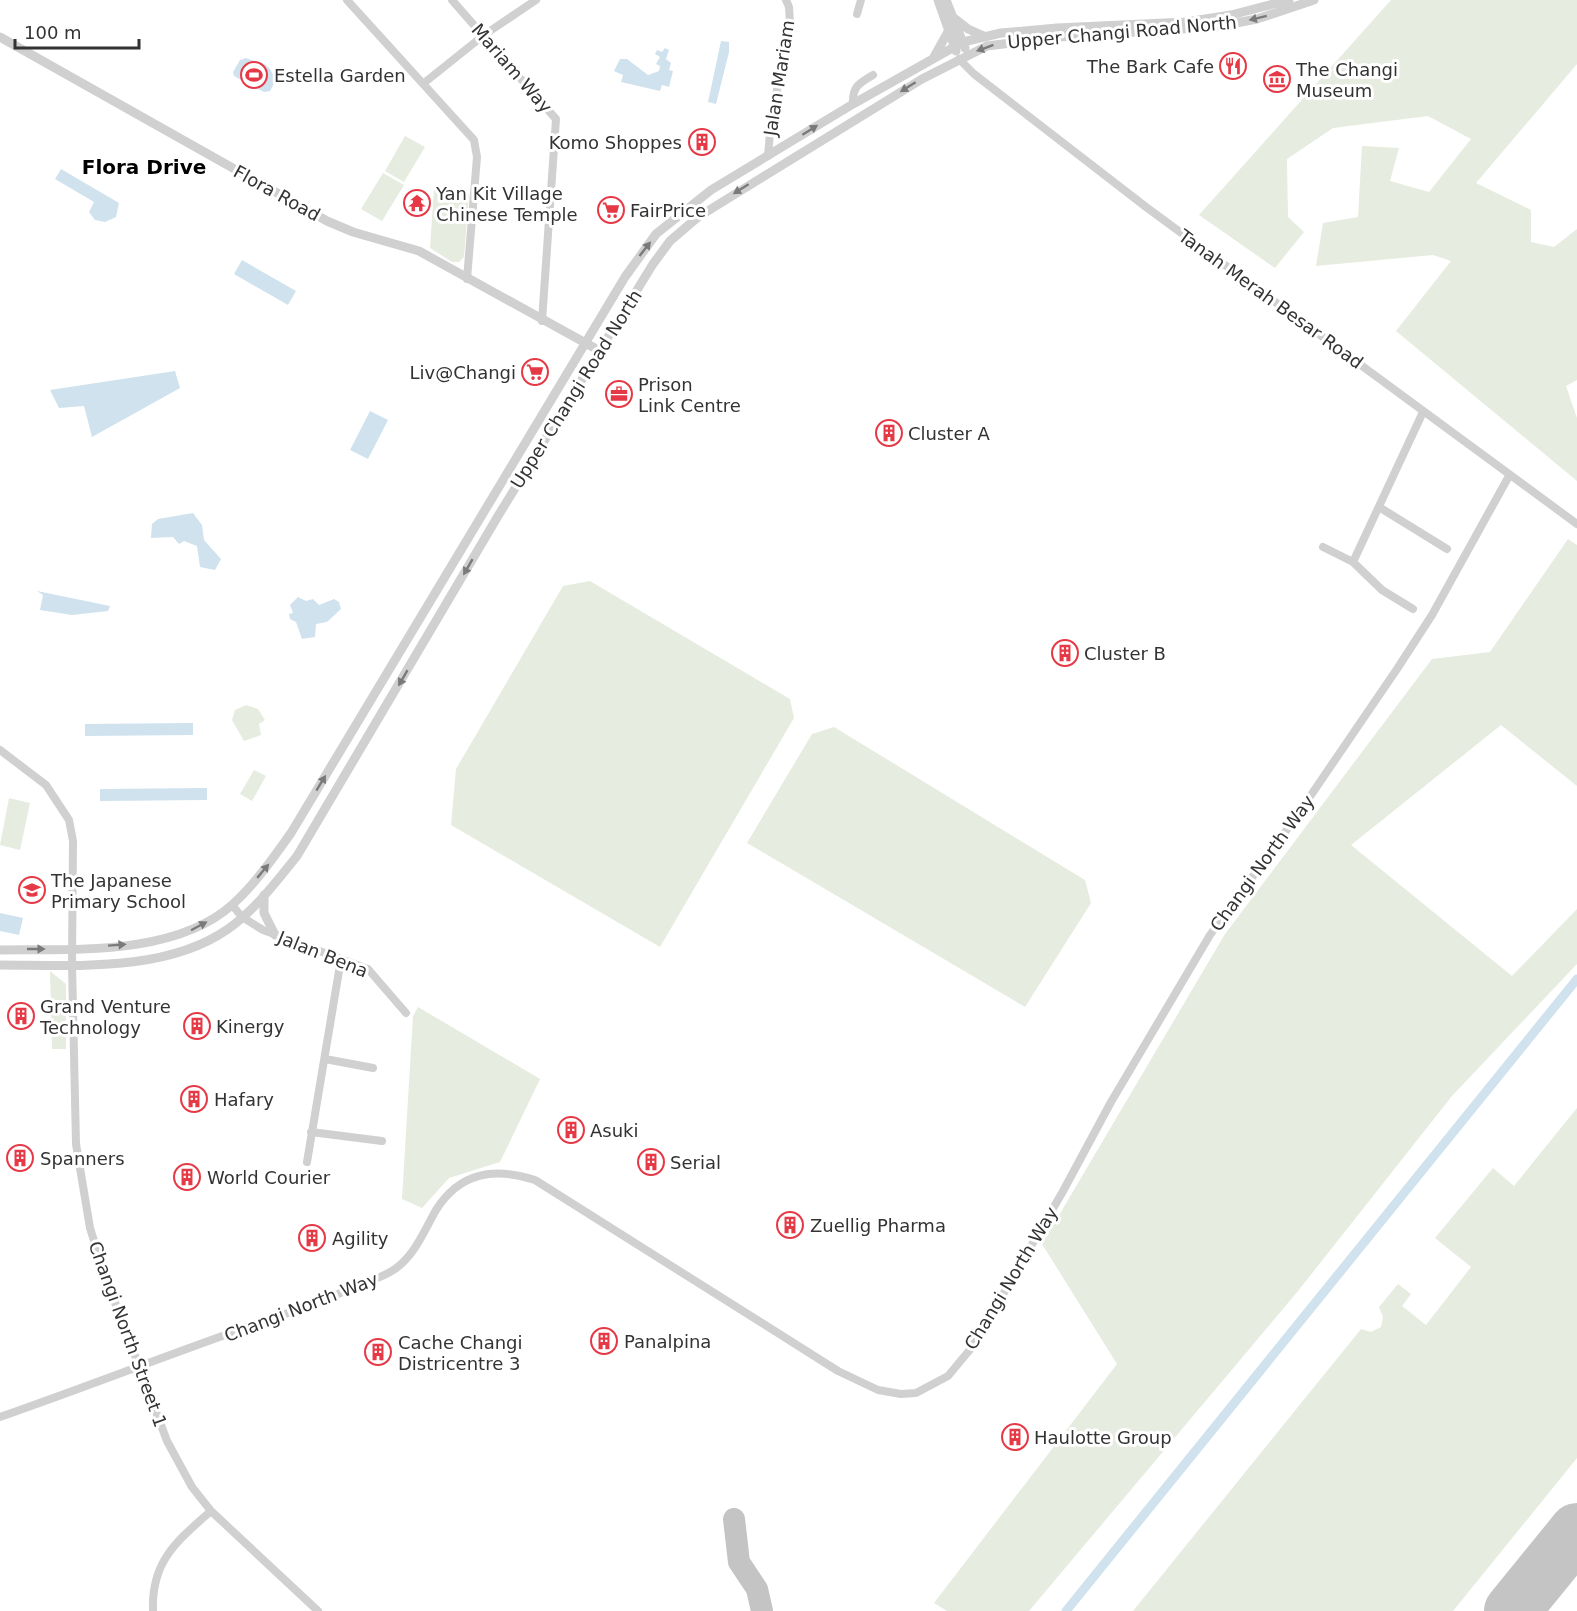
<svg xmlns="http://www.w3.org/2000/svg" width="1577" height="1611" viewBox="0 0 1577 1611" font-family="'DejaVu Sans',sans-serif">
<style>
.green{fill:#e6ecdf}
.water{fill:#cfe2ee}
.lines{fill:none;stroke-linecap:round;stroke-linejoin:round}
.canal{stroke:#cfe2ee;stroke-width:9}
.taxiway{stroke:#c4c4c4;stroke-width:22}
.runway{stroke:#c4c4c4;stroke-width:56}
.minor{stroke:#d0d0d0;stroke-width:8}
.tertiary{stroke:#d0d0d0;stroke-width:9}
.oneway{fill:#7a7a7a}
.labels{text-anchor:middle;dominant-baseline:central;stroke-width:6;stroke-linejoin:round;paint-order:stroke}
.street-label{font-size:18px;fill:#333;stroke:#fff}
.poi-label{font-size:18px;fill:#333;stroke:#fff;text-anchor:start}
.neighbourhood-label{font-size:20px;font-weight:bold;fill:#000;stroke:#fff}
</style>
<rect width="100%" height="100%" fill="#fff"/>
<path class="green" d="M1391,0h186v64l-101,119 55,27v32l23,5 23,-18v151l-11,6 11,32v63l-181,-150 55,-70 -18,-6 -117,11 7,-43 35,-6 4,-71 37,2 -9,33 39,11 42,-53 -43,-23 -95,12 -46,31 1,58 16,15 -29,36 -76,-53z
M405,136l20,11 -21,35 -19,-11z
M383,173l21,12 -22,36 -21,-12z
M434,189l35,5 -5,63 -5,5h-7l-22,-14z
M1568,539l9,6v241l-76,-61 -150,120 161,131 65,-67v55l-125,132 -154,195 -269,320h-82l-13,-8 183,-239 -75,-120 183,-310 207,-275 58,-7z
M590,581l200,118 4,19 -134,229 -209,-122 5,-56 107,-183z
M246,705l12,4 7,11 -6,4 2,11 -17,6 -12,-21 3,-10z
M834,727l251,153 6,23 -66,104 -278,-164 65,-109z
M254,770l12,6 -14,25 -12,-7z
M9,798l21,5 -10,47 -20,-5z
M50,971l16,13v65h-14z
M418,1007l122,72 -40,83 -51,16 -27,30 -20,-9 11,-183z
M1577,1108v350l-124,153h-320l228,-282 10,3 10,-5 2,-10 -4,-10 19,-23 13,10 -9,12 24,19 45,-58 -36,-29 58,-70 21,18z"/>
<path class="water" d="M721,41l8,1v10l-13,52 -8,-2z
M665,48l4,2 -3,9 5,4 -2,7 4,1 -4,16 -7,-2 -2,6 -39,-9 2,-7 -9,-4 6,-12h7l21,16 11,-4 1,-5 -4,-2 4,-7 -5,-3 2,-4 5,2z
M246,58c18,7 20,1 30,22l-6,11 -6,1 -30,-16 -1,-4 7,-12z
M61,169l58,34 -3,14 -11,5 -10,-2 -6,-8 5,-10 -39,-23z
M242,260l54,31 -8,14 -54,-31z
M175,371l5,17 -88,49 -8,-31 -25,2 -9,-18z
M370,411l18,9 -20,39 -18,-9z
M193,513l9,12 2,15 17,19 -6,11 -15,-3 -3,-21 -13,-5 -5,3 -6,-7 -22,1 1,-14 6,-5z
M37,591l73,15 -2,5 -36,4 -32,-5 3,-15z
M298,597l8,4 7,-2 6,6 15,-6 5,3 2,7 -14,13 -11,2 -1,13 -13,2 -6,-17 -6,-3 -1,-5 4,-1 -3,-8z
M193,723v12l-108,1v-12z
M207,788v12l-107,1v-12z
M0,913l23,5 -4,17 -19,-4z"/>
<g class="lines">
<path class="canal" d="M1066,1611l511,-632"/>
<path class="taxiway" d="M734,1519l5,43 18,27 5,22"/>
<path class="runway" d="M1512,1611l65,-80"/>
<path class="minor" d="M347,0l127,140 3,17 -10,122
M452,0l104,119 -14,202
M857,14l4,-14
M959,59l15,15 172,133 431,317
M424,83l60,-48 52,-35
M853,104c-1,-17 6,-21 20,-29
M768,156l3,-35 19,-98 -1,-16 -3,-7
M1379,507l68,42
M1323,547l30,15 29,28 31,19
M1353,562l70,-150
M0,750l46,35 23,35 4,21 -1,123 4,180 14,84 15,48 62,165 25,46 19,24 107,100
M232,905l10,12 21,13 105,39 38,44
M325,1059l48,9
M311,1132l71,9
M307,1162l34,-203
M0,1417c86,-30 170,-63 256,-93 36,-12 71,-25 106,-40 11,-4 23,-8 33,-15 20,-14 29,-38 41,-59 24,-38 58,-43 99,-30l303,191 40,19 23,4 15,-1 32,-17 25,-30 89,-153 49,-91 99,-167 84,-115 103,-151 35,-54 77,-139
M153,1611c-2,-50 24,-70 58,-100"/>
<path class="tertiary" d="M938,0l18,51
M946,0l19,48
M954,18l14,11 16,7
M0,37l327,184 26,11 66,19 181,100
M934,57l15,-27
M264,895v18l11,22
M0,950c73,-1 176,6 233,-46 23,-21 40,-46 58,-71l334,-556 31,-43 55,-44 142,-86 110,-62 38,-9 56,-5 129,-6 45,-7 58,-15
M0,965c73,0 165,8 228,-36 27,-19 48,-47 69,-73l201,-340 155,-252 17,-23 28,-24 224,-138 65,-33 72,-9 156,-10 42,-8 57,-19"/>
</g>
<defs><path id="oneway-solid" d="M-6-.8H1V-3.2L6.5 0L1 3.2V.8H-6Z" transform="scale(1.5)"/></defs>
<g class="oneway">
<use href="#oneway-solid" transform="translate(1258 18) rotate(166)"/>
<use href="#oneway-solid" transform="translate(985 48) rotate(160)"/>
<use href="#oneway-solid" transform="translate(908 87) rotate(148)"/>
<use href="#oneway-solid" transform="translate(810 130) rotate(-32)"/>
<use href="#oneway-solid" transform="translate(741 189) rotate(148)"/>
<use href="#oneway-solid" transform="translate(645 249) rotate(-52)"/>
<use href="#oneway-solid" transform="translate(468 567) rotate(120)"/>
<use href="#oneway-solid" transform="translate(403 678) rotate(120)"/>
<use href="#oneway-solid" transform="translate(321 783) rotate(-59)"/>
<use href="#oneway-solid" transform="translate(263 871) rotate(-50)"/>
<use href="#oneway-solid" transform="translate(199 926) rotate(-28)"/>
<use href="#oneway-solid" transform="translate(117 945) rotate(-4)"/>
<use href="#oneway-solid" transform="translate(36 949)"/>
</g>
<defs>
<symbol id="restaurant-ring" viewBox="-11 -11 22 22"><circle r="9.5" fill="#fff" stroke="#e63946" stroke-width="1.5"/><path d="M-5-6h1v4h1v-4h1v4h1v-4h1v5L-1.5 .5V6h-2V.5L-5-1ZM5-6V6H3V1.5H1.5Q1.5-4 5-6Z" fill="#e63946"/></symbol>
<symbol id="stadium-ring" viewBox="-11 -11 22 22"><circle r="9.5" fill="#fff" stroke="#e63946" stroke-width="1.5"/><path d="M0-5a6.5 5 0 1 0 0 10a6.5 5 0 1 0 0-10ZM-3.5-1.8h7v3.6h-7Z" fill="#e63946"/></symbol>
<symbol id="museum-ring" viewBox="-11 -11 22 22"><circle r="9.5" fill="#fff" stroke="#e63946" stroke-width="1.5"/><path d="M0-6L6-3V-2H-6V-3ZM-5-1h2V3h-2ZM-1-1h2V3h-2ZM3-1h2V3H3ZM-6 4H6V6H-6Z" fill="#e63946"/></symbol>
<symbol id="building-ring" viewBox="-11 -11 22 22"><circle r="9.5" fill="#fff" stroke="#e63946" stroke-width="1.5"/><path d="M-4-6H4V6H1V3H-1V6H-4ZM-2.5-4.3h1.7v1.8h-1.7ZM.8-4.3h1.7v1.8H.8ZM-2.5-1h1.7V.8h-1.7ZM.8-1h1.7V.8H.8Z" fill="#e63946"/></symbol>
<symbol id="temple-ring" viewBox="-11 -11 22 22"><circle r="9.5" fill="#fff" stroke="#e63946" stroke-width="1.5"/><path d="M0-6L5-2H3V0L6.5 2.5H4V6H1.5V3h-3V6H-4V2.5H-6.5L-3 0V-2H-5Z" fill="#e63946"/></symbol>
<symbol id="supermarket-ring" viewBox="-11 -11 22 22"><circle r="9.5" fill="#fff" stroke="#e63946" stroke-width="1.5"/><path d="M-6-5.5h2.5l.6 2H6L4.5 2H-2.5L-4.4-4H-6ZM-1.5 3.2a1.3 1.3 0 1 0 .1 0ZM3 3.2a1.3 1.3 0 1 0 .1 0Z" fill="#e63946"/></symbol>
<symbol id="office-ring" viewBox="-11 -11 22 22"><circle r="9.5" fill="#fff" stroke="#e63946" stroke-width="1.5"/><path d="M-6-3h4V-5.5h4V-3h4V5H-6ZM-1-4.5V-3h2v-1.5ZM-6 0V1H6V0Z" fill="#e63946"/></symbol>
<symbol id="school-ring" viewBox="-11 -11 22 22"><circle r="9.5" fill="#fff" stroke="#e63946" stroke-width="1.5"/><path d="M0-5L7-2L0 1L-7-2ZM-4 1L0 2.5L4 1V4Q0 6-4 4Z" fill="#e63946"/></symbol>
</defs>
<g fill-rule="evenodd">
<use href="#restaurant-ring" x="1218" y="51" width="30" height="30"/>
<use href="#stadium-ring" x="239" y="60" width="30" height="30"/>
<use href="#museum-ring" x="1262" y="64" width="30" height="30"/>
<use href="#building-ring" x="687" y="127" width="30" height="30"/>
<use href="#temple-ring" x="402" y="188" width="30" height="30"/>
<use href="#supermarket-ring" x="596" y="195" width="30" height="30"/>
<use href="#supermarket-ring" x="520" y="357" width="30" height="30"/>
<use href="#office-ring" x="604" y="379" width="30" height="30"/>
<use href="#building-ring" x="874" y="418" width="30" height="30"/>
<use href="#building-ring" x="1050" y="638" width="30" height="30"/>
<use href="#school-ring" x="17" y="875" width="30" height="30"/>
<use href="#building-ring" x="6" y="1001" width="30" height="30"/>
<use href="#building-ring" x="182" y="1011" width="30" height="30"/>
<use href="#building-ring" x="179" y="1084" width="30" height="30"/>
<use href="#building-ring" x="556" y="1115" width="30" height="30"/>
<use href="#building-ring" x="5" y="1143" width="30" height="30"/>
<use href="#building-ring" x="636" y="1147" width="30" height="30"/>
<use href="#building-ring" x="172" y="1162" width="30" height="30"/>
<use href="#building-ring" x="775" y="1210" width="30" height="30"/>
<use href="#building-ring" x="297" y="1223" width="30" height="30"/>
<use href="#building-ring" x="589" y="1326" width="30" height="30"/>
<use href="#building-ring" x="363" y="1337" width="30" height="30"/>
<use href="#building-ring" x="1000" y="1422" width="30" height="30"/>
</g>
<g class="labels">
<g class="street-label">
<text transform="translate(1122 32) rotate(-5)">Upper Changi Road North</text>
<text transform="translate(512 68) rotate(49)">Mariam Way</text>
<text transform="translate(779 78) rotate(-81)">Jalan Mariam</text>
<text transform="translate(277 193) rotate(29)">Flora Road</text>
<text transform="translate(1271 299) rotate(36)">Tanah Merah Besar Road</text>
<text transform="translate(576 389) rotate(-58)">Upper Changi Road North</text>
<text transform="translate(1262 863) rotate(-54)">Changi North Way</text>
<text transform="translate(323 954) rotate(22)">Jalan Bena</text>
<text transform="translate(1011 1278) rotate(-59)">Changi North Way</text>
<text transform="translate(301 1307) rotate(-21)">Changi North Way</text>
<text transform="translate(128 1334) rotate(70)">Changi North Street 1</text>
</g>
<g class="poi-label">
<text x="1214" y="66" text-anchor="end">The Bark Cafe</text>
<text x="1296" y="69">The Changi<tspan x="1296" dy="21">Museum</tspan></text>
<text x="274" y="75">Estella Garden</text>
<text x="682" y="142" text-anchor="end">Komo Shoppes</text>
<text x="436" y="193">Yan Kit Village<tspan x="436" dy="21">Chinese Temple</tspan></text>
<text x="630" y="210">FairPrice</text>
<text x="516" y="372" text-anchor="end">Liv@Changi</text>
<text x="638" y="384">Prison<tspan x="638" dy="21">Link Centre</tspan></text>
<text x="908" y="433">Cluster A</text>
<text x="1084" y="653">Cluster B</text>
<text x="51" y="880">The Japanese<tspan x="51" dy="21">Primary School</tspan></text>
<text x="40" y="1006">Grand Venture<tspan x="40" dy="21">Technology</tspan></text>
<text x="216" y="1026">Kinergy</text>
<text x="214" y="1099">Hafary</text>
<text x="590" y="1130">Asuki</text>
<text x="40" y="1158">Spanners</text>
<text x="670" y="1162">Serial</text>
<text x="207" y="1177">World Courier</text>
<text x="810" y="1225">Zuellig Pharma</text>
<text x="332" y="1238">Agility</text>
<text x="624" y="1341">Panalpina</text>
<text x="398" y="1342">Cache Changi<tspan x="398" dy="21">Districentre 3</tspan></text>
<text x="1034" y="1437">Haulotte Group</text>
</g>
<g class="neighbourhood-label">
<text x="144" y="167">Flora Drive</text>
</g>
</g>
<path d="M15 39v9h124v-9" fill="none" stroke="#333333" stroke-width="3"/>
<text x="24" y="39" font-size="18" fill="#333333" stroke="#ffffff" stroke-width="4.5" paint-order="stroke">100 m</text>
</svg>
